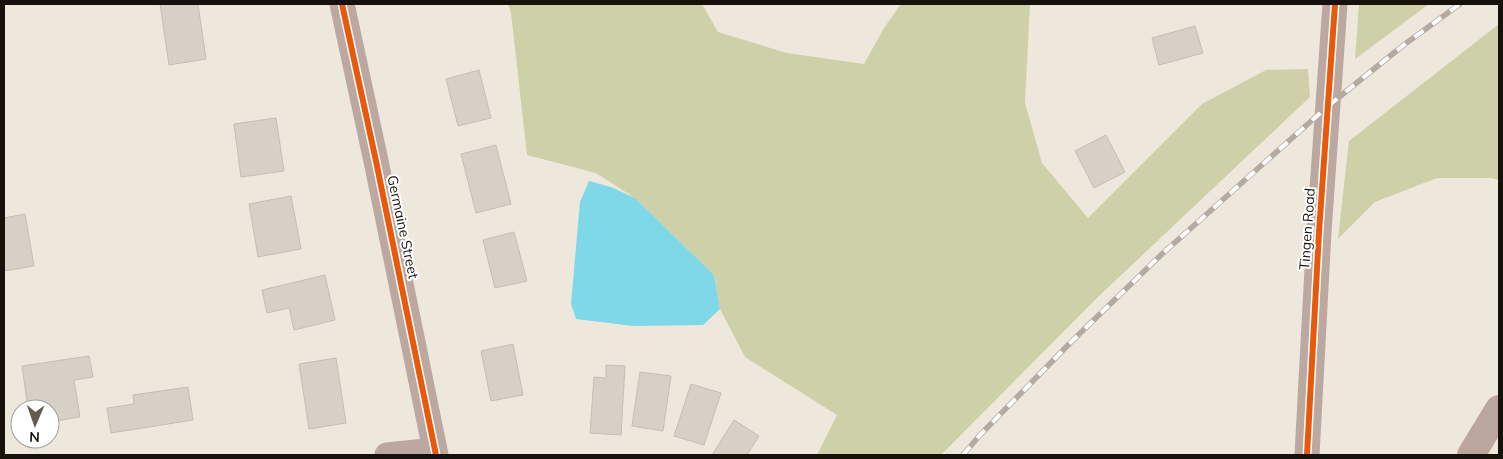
<svg xmlns="http://www.w3.org/2000/svg" width="1503" height="459" viewBox="0 0 1503 459" font-family="Mulish,sans-serif">
<style>
.green{fill:#ced1a8}
.water{fill:#7fd8e8}
.building{fill:#d6d0c6;stroke:#c4beb5}
.lines{fill:none;stroke-linecap:round;stroke-linejoin:round}
.minor{stroke:#bba8a1;stroke-width:25}
.major{stroke:#bba69d;stroke-width:28}
.rail-casing{stroke:#b4aaa1;stroke-width:5.5}
.rail{stroke:#fff;stroke-width:4;stroke-dasharray:11;stroke-linecap:butt}
.cycleway-casing{stroke:#fff;stroke-width:9}
.cycleway{stroke:#e8590c;stroke-width:6}
.labels{text-anchor:middle;dominant-baseline:central;stroke-width:4;stroke-linejoin:round;paint-order:stroke}
.street-label{font-size:14px;fill:#16110a;stroke:#fff}
</style>
<rect width="100%" height="100%" fill="#eee7db"/>
<path class="green" d="M508,4h194l16,28 69,21 77,11 20,-36 17,-24h129l-5,99 17,60 46,55 114,-114 64,-34 42,-1 2,28 -211,199 -158,159h-124l20,-40 -92,-58 -25,-48 -6,-34 -79,-77 -39,-25 -69,-18 -16,-142z
M1359,4h70l-74,55z
M1499,24v156l-7,-2h-55l-62,24 -37,37 11,-98z"/>
<path class="water" d="M589,181l22,6 24,11 79,77 6,34 -17,16 -70,1 -57,-7 -5,-15 9,-102z"/>
<path class="building" d="M160,4h38l8,55 -37,6z
M1195,26l8,27 -44,12 -7,-27z
M479,70l12,48 -33,8 -12,-47z
M276,118l8,53 -43,6 -7,-53z
M1106,135l19,37 -31,16 -19,-37z
M496,145l15,59 -35,9 -15,-59z
M291,196l10,53 -43,8 -9,-53z
M25,214l9,52 -30,5v-53z
M514,232l13,49 -32,7 -12,-48z
M325,275l10,45 -41,10 -5,-22 -22,5 -5,-23z
M513,344l10,51 -32,6 -10,-50z
M89,356l4,21 -19,3 6,37 -30,5v-13h-22l-6,-43z
M336,358l10,65 -37,6 -10,-65z
M606,365l19,1 -4,69 -31,-2 4,-56 12,1z
M640,372l31,4 -8,55 -31,-5z
M691,384l30,9 -17,52 -30,-9z
M188,387l5,33 -82,13 -4,-25 27,-4 -1,-9z
M734,420l25,16 -12,19h-35z"/>
<g class="lines">
<path class="minor" d="M342,4l34,157 60,294
M387,455l48,-5
M1307,455l12,-223 16,-228"/>
<path class="major" d="M1471,455l28,-46"/>
<defs>
<path id="rail" d="M963,455l17,-20 92,-94 90,-87 166,-148 77,-62 55,-40"/>
</defs>
<use href="#rail" class="rail-casing"/>
<use href="#rail" class="rail"/>
<defs>
<path id="cycleway" d="M342,4l34,157 60,294
M1307,455l12,-223 16,-228"/>
</defs>
<use href="#cycleway" class="cycleway-casing"/>
<use href="#cycleway" class="cycleway"/>
</g>
<g class="labels">
<g class="street-label">
<text transform="translate(403 227) rotate(78)">Germaine Street</text>
<text transform="translate(1307 229) rotate(-86)">Tingen Road</text>
</g>
</g>
<rect width="1503" height="459" fill="none" stroke="#16110a" stroke-width="10"/>
<g transform="translate(35 424) rotate(182)"><circle r="24" fill="#ffffff" stroke="#a2a09d"/>
<path d="M0-4L9 19L0 12L-9 19Z" fill="#625c53"/>
<text y="-8" font-size="14" font-weight="bold" text-anchor="middle" fill="#16110a">N</text>
</g>
</svg>
